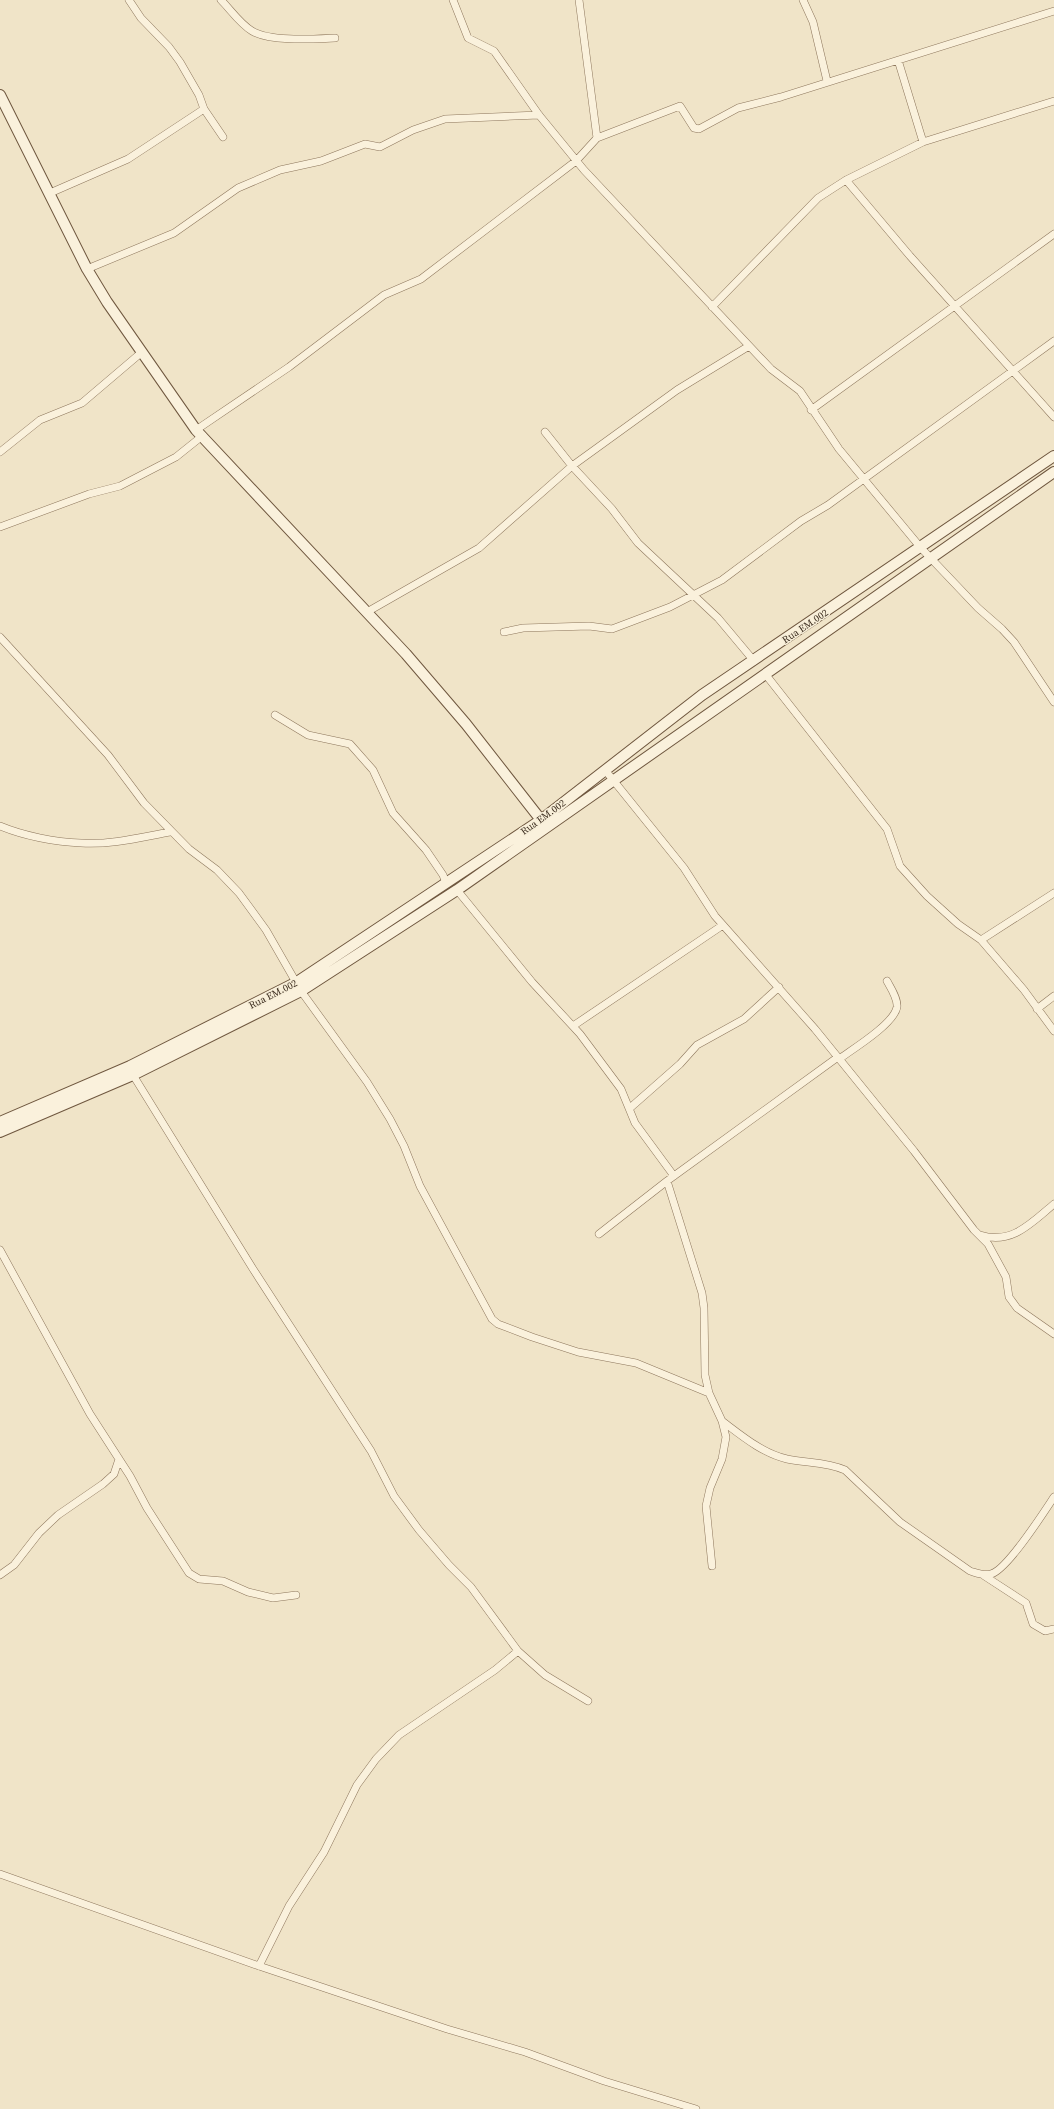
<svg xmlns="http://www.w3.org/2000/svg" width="1054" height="2109" viewBox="0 0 1054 2109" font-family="'Source Serif 4',serif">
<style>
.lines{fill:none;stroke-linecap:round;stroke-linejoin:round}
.street-casing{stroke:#8d765c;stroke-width:8}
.secondary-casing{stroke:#6f573f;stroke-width:12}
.street{stroke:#faf1dc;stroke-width:7}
.secondary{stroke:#faf1dc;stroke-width:10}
.labels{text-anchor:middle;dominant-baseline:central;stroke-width:3;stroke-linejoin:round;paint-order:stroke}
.street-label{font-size:10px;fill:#3d2e20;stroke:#f7eed8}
</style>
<rect width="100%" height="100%" fill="#f0e4c8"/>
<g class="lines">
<defs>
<path id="street" d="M129,0l12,18 28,29 11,15 19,33 5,14 19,28
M221,0c9,9 19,24 31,31 18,11 61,8 83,7
M453,0l15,38 26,13 45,64 45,55 187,199 29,22 39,58 82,99 57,60 24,21 12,13 40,60
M579,0l18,138
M803,0l10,22 14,59
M898,60l25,82
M846,180l64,76 144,161
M50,193l78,-34 76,-50
M87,269l87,-36 64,-45 42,-18 41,-9 44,-17 15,3 33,-17 32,-11 94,-4
M712,307l106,-109 28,-18 77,-38 131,-41
M811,410l243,-176
M196,430l93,-63 95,-72 37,-16 155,-118 21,-23 83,-32 14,22 5,1 39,-21 43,-11 273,-86
M545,432l27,34 40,43 26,34 80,75 36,43
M0,452l40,-32 42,-17 60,-51
M0,527l89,-33 31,-8 56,-29 25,-20
M367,612l112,-64 93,-82 105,-76 72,-44
M504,632l19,-4 66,-2 23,3 58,-22 52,-27 79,-59 27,-16 226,-164
M0,637l108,118 36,48 45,46 28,21 22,23 27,37 35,61 66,91 23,37 14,27 16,40 72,133 6,5 34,13 46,15 58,11 73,30
M766,675l121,154 13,37 27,30 31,28 23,16 43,50 30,41
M275,715l33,20 42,9 23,26 20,43 33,37 17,25 3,8
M605,770l79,98 31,48 100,113 99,122 60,79 14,14 18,33 3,20 8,11 37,26
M0,826c24,10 55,16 81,17 30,2 61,-6 89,-11
M457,890l75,92 48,52 41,55 14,34 39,53
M981,940l73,-47
M1037,1009l17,-13
M573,1026l150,-101
M839,1059c14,-10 55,-35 58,-52 1,-8 -6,-19 -10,-26
M133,1075l120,194 118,182 23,45 25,34 30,35 22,22 47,64 -23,19 -96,65 -23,24 -19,26 -33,67 -35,54 -30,60
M630,1108l50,-44 17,-19 47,-26 35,-32
M667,1181l35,112 2,15 1,67 4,18 13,28 4,16 -4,22 -12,29 -4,18 6,60
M599,1234l68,-53 171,-124
M980,1235c32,10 51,-12 74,-31
M0,1250l90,164 40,62 17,32 42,65 10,6 24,2 25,11 25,6 23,-3
M722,1421c20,15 40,32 65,38 19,4 40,3 58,11l55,52 70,49c7,2 14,5 21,3 16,-4 53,-62 63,-77
M0,1575l14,-10 25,-32 19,-18 45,-31 11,-10 5,-15
M983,1575l43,28 7,21 12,7 9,-2
M518,1651l27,24 43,26
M0,1874l259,92 188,63 78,23 79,29 92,28"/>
<path id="secondary" d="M0,95l87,174 20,33 89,128 210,224 60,70 75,96
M0,1122l130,-56 167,-84 244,-162 161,-125 352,-239
M0,1132l133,-57 168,-84 156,-101 597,-418"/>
</defs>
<use href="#street" class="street-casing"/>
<use href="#secondary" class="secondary-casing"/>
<use href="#street" class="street"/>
<use href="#secondary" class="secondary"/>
</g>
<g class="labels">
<g class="street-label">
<text transform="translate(805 626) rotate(-34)">Rua EM.002</text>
<text transform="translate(543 817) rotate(-36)">Rua EM.002</text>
<text transform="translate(273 994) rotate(-27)">Rua EM.002</text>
</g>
</g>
</svg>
